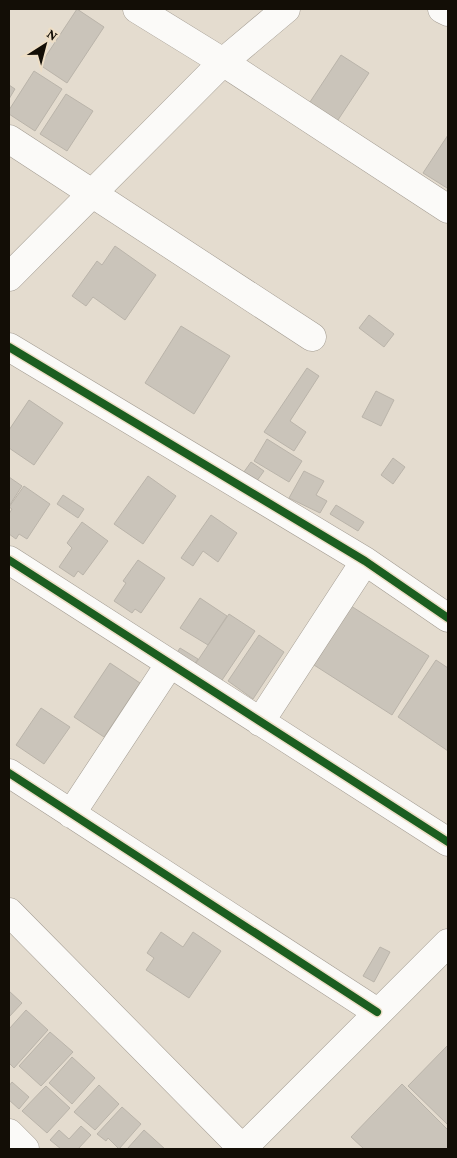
<svg xmlns="http://www.w3.org/2000/svg" width="457" height="1158" viewBox="0 0 457 1158" font-family="'Crimson Pro',serif">
<style>
.building{fill:#cac4ba;stroke:#bab4aa}
.lines{fill:none;stroke-linecap:round;stroke-linejoin:round}
.minor-casing{stroke:#a39c92;stroke-width:29}
.minor{stroke:#fbfaf8;stroke-width:28}
.cycleway-casing{stroke:#eddec6;stroke-width:11}
.cycleway{stroke:#1b5e20;stroke-width:8}
</style>
<rect width="100%" height="100%" fill="#e4dccf"/>
<path class="building" d="M77,9l27,18 -37,56 -27,-18z
M341,55l28,18 -35,53 -28,-18z
M34,71l28,18 -27,42 -26,-17v-4z
M9,85l6,4 -6,10z
M66,94l27,17 -26,40 -27,-17z
M448,135v51l-1,2 -24,-15z
M115,246l41,29 -31,45 -32,-23 -7,9 -14,-10 25,-35 5,4z
M369,315l25,19 -10,13 -25,-19z
M181,326l49,30 -36,58 -49,-31z
M307,368l12,8 -29,45 16,11 -12,19 -30,-19z
M376,391l18,9 -13,26 -19,-9z
M29,400l34,23 -29,42 -25,-17v-18z
M267,439l35,22 -13,21 -35,-21z
M393,458l12,9 -12,17 -12,-9z
M251,462l13,9 -10,14 -13,-9z
M304,471l20,10 -8,14 11,6 -7,12 -31,-15z
M148,476l28,20 -33,48 -29,-20z
M9,477l13,9 -13,20z
M24,486l26,18 -23,35 -8,-5 -3,5 -7,-5v-20l3,-5 -3,-2z
M63,495l21,14 -6,9 -21,-14z
M336,505l28,17 -6,9 -28,-17z
M211,515l26,18 -19,29 -15,-11 -10,15 -12,-8z
M82,522l26,19 -25,34 -5,-4 -4,6 -15,-10 13,-19 -5,-5z
M138,560l27,18 -24,35 -6,-4 -3,4 -18,-12 12,-18 -3,-2z
M200,598l27,18 -19,29 -28,-17z
M351,606l78,50 -37,59 -78,-50z
M229,614l26,17 -39,58 -26,-17z
M259,635l25,17 -31,47 -25,-18z
M180,648l18,11 -9,13 -17,-12z
M436,660l12,8v83l-50,-34z
M110,663l30,20 -36,54 -30,-20z
M41,708l29,19 -26,37 -28,-19z
M161,932l22,15 10,-15 28,19 -32,47 -43,-28 8,-12 -7,-5z
M380,947l10,5 -16,30 -11,-6z
M9,991l13,12 -13,14z
M26,1010l22,20 -34,38 -5,-5v-34z
M50,1032l23,20 -32,34 -22,-20z
M448,1045v80l-40,-39z
M72,1057l23,21 -23,26 -23,-21z
M12,1082l17,15 -10,12 -10,-9v-14z
M402,1084l46,46v19h-84l-13,-12z
M99,1085l20,19 -24,26 -21,-18z
M46,1086l24,22 -23,25 -25,-22z
M122,1107l19,17 -22,25 -11,-11 -2,3 -9,-7z
M81,1126l10,9 -13,14h-17l-11,-9 9,-10 10,9z
M144,1130l21,19h-38z"/>
<g class="lines">
<defs>
<path id="minor" d="M137,9l86,53 225,147
M442,9l6,3
M9,139l303,198
M9,277l214,-215 63,-53
M9,347l356,214 83,57
M9,560l439,282
M260,722l105,-161
M9,773l368,239
M71,814l98,-149
M9,912l234,237
M9,1133l16,16
M242,1149l206,-206"/>
</defs>
<use href="#minor" class="minor-casing"/>
<use href="#minor" class="minor"/>
<defs>
<path id="cycleway" d="M9,347l356,214 83,57
M9,560l439,282
M9,773l368,239"/>
</defs>
<use href="#cycleway" class="cycleway-casing"/>
<use href="#cycleway" class="cycleway"/>
</g>
<rect width="457" height="1158" fill="none" stroke="#130e06" stroke-width="20"/>
<g transform="translate(45 45) rotate(36)" stroke="#eddec6" stroke-width="4" paint-order="stroke">
<path d="M0-4L9 19L0 12L-9 19Z" fill="#130e06"/>
<text y="-8" font-size="14" font-weight="bold" text-anchor="middle" fill="#130e06">N</text>
</g>
</svg>
